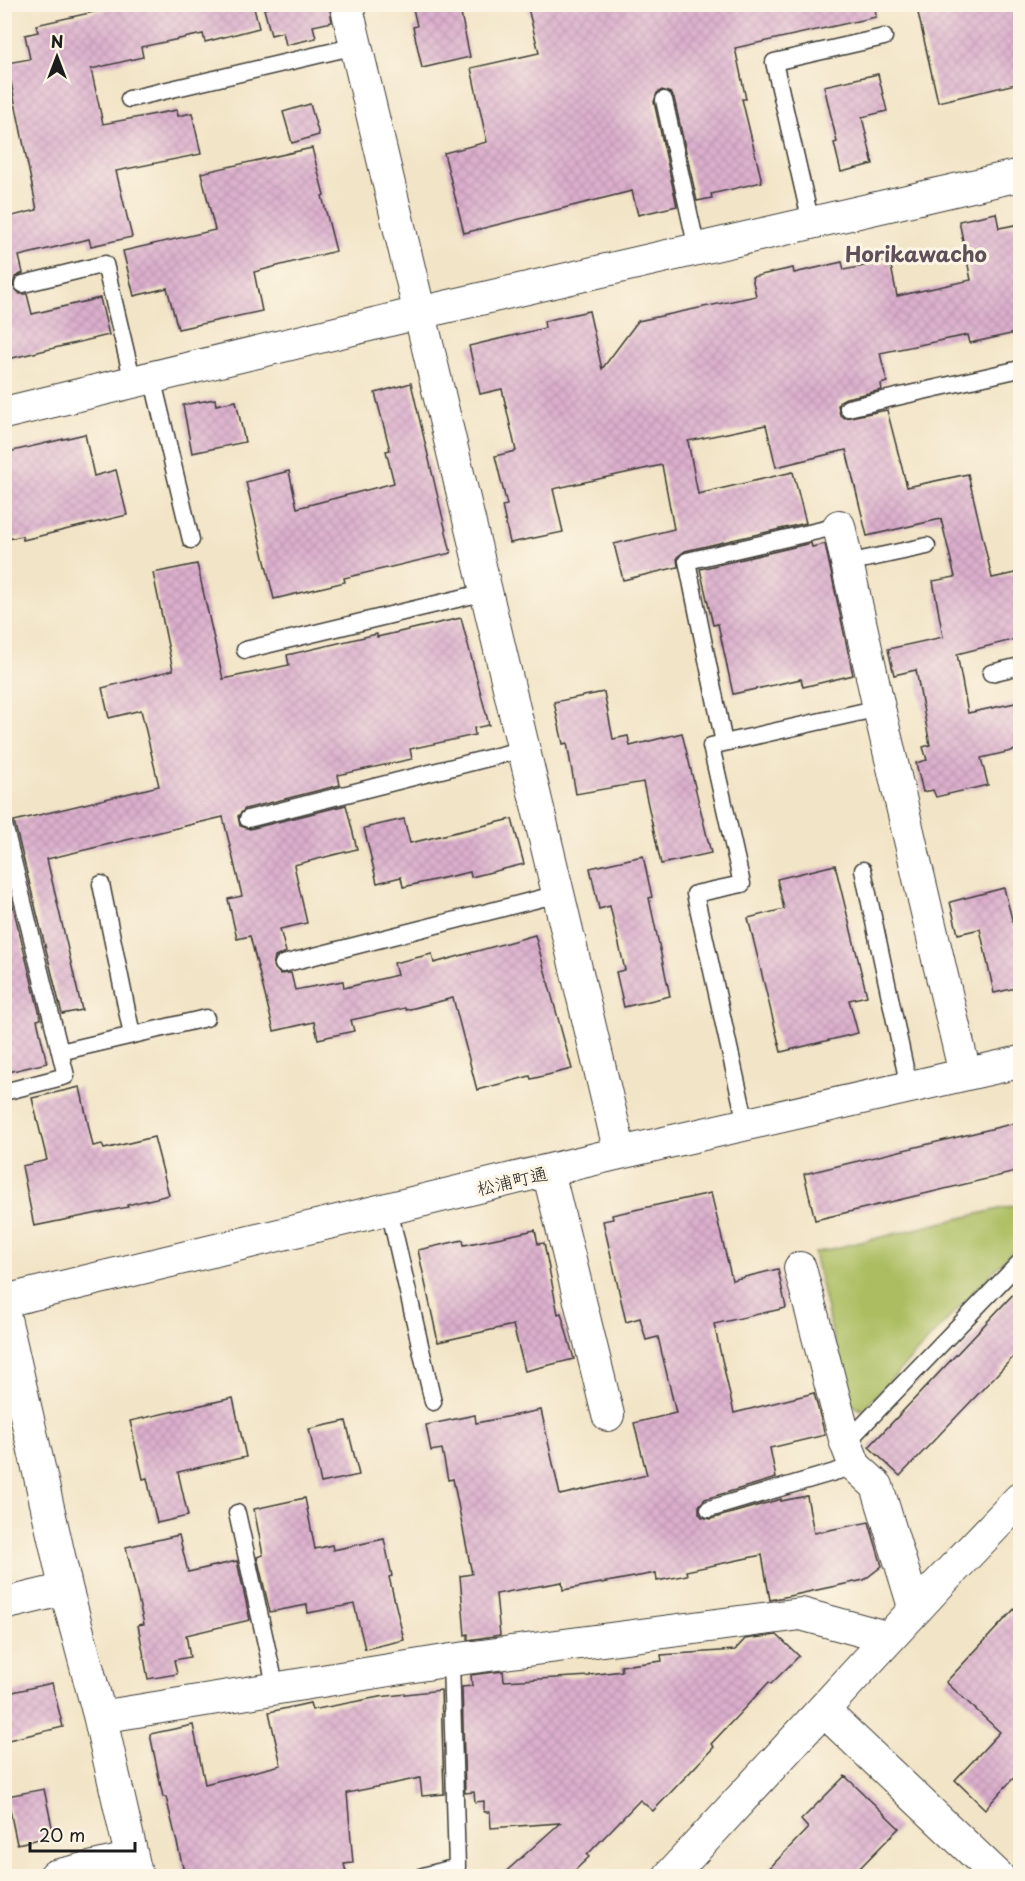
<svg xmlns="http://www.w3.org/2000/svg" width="1025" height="1881" viewBox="0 0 1025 1881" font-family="'Playpen Sans','Klee One',sans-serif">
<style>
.park{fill:#abbd60;stroke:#646c3e;stroke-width:1.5}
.building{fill:url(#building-cross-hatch)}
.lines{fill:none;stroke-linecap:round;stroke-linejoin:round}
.lane-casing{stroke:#3c3a36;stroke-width:19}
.street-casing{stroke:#3c3a36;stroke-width:34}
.secondary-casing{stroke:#3c3a36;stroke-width:35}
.lane{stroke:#fff;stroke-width:16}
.street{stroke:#fff;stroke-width:32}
.secondary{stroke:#fff;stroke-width:33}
.labels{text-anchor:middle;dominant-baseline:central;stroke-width:6;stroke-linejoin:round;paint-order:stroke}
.street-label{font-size:18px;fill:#1c1c1c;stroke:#fcf5e5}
.quarter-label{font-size:21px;font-weight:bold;fill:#5f4f5a;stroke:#fcf5e5}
</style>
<defs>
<pattern id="building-cross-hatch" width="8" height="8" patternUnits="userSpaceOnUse" patternTransform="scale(1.5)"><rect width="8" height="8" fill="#dbafcd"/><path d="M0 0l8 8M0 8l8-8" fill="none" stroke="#bb96af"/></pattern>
</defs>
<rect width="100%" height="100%" fill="#fcf5e5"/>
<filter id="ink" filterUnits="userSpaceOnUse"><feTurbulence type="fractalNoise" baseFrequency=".0167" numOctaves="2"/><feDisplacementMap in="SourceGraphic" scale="12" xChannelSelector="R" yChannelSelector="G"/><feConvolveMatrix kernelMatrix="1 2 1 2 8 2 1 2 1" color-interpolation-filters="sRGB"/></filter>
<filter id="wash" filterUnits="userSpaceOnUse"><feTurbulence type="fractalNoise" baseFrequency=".008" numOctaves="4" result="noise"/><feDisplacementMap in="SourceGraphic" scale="24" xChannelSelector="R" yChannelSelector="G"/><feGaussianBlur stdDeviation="1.35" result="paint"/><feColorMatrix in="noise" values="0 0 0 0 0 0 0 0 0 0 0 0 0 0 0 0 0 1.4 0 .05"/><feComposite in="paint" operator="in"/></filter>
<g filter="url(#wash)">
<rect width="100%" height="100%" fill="#f2e4c6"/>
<path class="park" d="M1020,1204v39l-158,167 -14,-7 -34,-150z"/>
<g id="blocks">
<path class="building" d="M129,4h124l6,24 -54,14 -2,-8 -62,13 2,10 -52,12 12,55 74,-14 1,6 14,-3 9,41 -85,17 16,66 -41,9 -2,-7 -70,17 4,17 -8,4 -2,9 7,8h7l5,20 68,-16 9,37 -105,25v-142l33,-8 -30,-147 23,-4 -5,-24 13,-3 -2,-7z
M277,4h52l3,18 -19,4 3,12 -30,7 -3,-13 -12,3 -7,-26 13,-3z
M412,4h47l11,53 -48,11 -9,-41 4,-1z
M527,4h348l1,13 -141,31 11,51h-4l20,83 -51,12 1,4 -15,3 -23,-103 -3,-5 -9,-3 -5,3 -3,9 23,104 -39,9 -6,-24 -168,42 -20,-80 43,-11 -16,-74 68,-15z
M916,4h104v79l-82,19z
M878,74l9,37 -25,6 11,47 -32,8 -7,-29 3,-1 -13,-56z
M310,104l9,31 -27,8 -9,-31z
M312,148l12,47 -2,1 14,55 -82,21 8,39 -84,18 -11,-41 -33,8 -11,-45 92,-21 -14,-57z
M996,213l3,15 21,-4v108l-50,11 -2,-8 -88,18 7,29 -6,2 1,6 -36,8 -6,3 -2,4 2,10 5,3 42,-8 20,77 61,-13 24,104 28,-6v66l-63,16 11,59 52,-11v47l-39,9 7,27 -52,12 -3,-7 -10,2 -7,-29 11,-3 -4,-13 7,-2 -14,-75 -22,5 -6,-26 55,-12 -10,-56 22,-4 -14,-58 -74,17 -21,-86 -70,17 -10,-42 -78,16 10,53 95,-22 13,51 -121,28 -8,6 1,10 -55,13 -9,-36 60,-15 -12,-64 -109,24 10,43 -53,11 -8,-37 5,-1 -12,-49 21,-5 -14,-62 -22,5 -11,-48 76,-18 -1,-7 45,-10 13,58 36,-48 118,-25 -4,-19 41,-9 1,5 48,-11 2,8 46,-9 7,35 74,-16 -12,-59z
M411,383l40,170 -107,25 1,4 -71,17 -28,-117 43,-11 8,37 97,-25 -8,-32 4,-1 -15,-57z
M215,399l1,6 20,-4 9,41 -53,11 -9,-48z
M85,434l9,42 22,-6 11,45 -104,25 -1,-4 -18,4v-87z
M811,543l1,4 13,-3 28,131 -50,12 -2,-8 -68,15 -15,-70 -5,1 -13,-56z
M197,564l26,115 66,-14 -2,-10 90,-21v3l84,-19 28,107 -15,3 1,7 -65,14 2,10 -74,16 2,10 -95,24 -7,7 2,10 10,3 96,-24 11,44 -63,16 13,58 -27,6 6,23 -11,5 -2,9 7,8 11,-1 4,17 48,-9 1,7 53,-13 -3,-12 38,-9 2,9 101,-28 37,134 -41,10 -1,-3 -53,14 -24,-92 -47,12 -1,-2 -54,12 3,11 -36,8 -4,-17 -40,9 -24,-95 -13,3 -9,-40 14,-3 -19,-79 -176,42 35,151 -20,4 -48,-193 145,-35 -18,-76 -32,8 -7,-30 71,-18 -20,-97z
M604,692l9,47 15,-3 2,10 52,-13 29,120 -50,11 -18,-82 -67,12 -9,-51 -4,1 -9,-42z
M404,819l6,24 102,-24 12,45 -53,13 -1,-5 -67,15 -2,-10 -24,6 -13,-55z
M643,856l9,41 -3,1 21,98 -46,11 -8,-35 9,-2 -15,-64 -11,3 -9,-41z
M835,865l32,131 -18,4 9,33 -77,19 -33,-134 36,-9 -7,-30z
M4,871l37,148 -4,1 10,43 -43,10z
M1004,888l13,51 3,-1v49l-26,6 -14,-64 -22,5 -8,-32z
M80,1087l13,59 9,-2 2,5 50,-12 15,58 -42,10 1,2 -94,19 -12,-60 25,-6 -15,-62z
M1020,1122v49l-205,49 -11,-46z
M711,1193l21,87 46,-11 8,39 -72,16 20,89 80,-20 11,42 -55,13 6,30 -71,21 -6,7v7l3,4 9,2 70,-20v2l26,-5 7,37 55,-11 13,44 -18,14 -94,20 -8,-45 -76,16 1,4 -30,6 -1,-8 -93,17 -1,-8 -66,12 4,41 -32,5v-6l-3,1 -5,-59 12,-2 -19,-95 -5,1 -6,-31 -11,2 -5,-26 49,-10 1,8 65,-13 19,85 87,-20 -13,-52 42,-10 -18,-76 -12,3 -6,-22 -14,4 -23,-101 10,-2 -1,-4z
M535,1230l3,14 6,-1 14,71 3,-1 13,46 -49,12 -12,-46 -75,17 -20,-92 45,-10 1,5z
M1020,1287v63l-120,126 -31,-29z
M233,1398l13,59 -68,15 10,44 -31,7 -10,-45 -4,1 -13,-58z
M346,1421l13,54 -38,8 -12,-54z
M305,1498l10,51 17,-4 1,5 51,-11 8,37 -3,1 15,63 -39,9 -11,-45 -46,9 -1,-8 -37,7 -13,-55 6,-2 -9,-46z
M179,1535l9,37 49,-11 13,59 -64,15 4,22 -16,3 3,14 -29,5 -10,-54 6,-1 -18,-77z
M1020,1603v168l-35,38 -30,-29 45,-48 -54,-50z
M777,1635l22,21 -28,28 -2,-2 -58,62 3,3 -61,64 -13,-11 -53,55 2,2 -20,19h-68l59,-53 -69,5 -1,-16h-6v-11l-9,1 -1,-10 -9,1 -3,-106 10,-1 -1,-11 32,-4 1,10 86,-5v-1l32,-4 -1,-5 41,-5 -1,-6 74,-5 10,-11z
M52,1683l11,44 -59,14v-47z
M441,1690l3,104 -22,2 -2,-18 -73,15 6,70 -9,1 3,12h-162l-19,-79h-3l-13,-63 43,-9 12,59 76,-19 -12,-53 41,-9 2,7 67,-13z
M845,1776l54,52 -47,48h-90l46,-48 -7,-8z
M44,1789l10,47 -37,8 -10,-48z"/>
</g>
</g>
<g filter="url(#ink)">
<use href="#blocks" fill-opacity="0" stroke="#3c3a36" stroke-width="1.5"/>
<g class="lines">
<defs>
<path id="lane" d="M129,99l227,-53
M664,100l33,149
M811,223l-37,-161 110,-25
M23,284l82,-20 28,118
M152,377l39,163
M848,408l172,-39
M839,526l-152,35 37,182 155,-35
M847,563l80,-17
M245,650l241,-58
M991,673l29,-7
M724,743l-13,3 31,138 -47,10 51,230
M248,819l276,-70
M4,825l62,251 -62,16
M863,870l46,217
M101,884l31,151
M283,964l275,-70
M60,1052l146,-34
M389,1209l44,193
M846,1443l174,-181
M709,1509l146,-43
M237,1513l39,176
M423,1876l34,-9 -6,-207"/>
<path id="street" d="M346,4l274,1149
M4,413l415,-100 601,-138
M839,526l40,182 86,366
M548,1171l60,244
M800,1268l46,175 9,23 22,20 38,124
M4,1301l616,-148 400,-91
M4,1604l62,-15
M824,1711l174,165
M100,1717l351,-57 350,-46 88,24
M55,1876l77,-18"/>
<path id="secondary" d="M4,1316l62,273 34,128 36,159
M670,1876l265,-288 85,-89"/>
</defs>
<use href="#lane" class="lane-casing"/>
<use href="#street" class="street-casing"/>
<use href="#secondary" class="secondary-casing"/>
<use href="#lane" class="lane"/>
<use href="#street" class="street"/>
<use href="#secondary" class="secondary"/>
</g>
</g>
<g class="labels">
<g class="street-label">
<text transform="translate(512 1180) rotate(-13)">松浦町通</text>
</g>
<g class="quarter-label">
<text x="916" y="253">Horikawacho</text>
</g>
</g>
<rect width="1025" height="1881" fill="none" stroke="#fcf5e5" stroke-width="24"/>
<g transform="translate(57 57)" stroke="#fcf5e5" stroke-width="4.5" paint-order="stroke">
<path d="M0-4.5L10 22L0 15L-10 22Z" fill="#1c1c1c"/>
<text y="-9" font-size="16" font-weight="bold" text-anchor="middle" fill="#1c1c1c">N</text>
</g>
<path d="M30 1842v9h105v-9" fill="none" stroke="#1c1c1c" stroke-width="3"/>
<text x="39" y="1842" font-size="18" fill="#1c1c1c" stroke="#fcf5e5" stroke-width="4.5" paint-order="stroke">20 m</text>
</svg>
